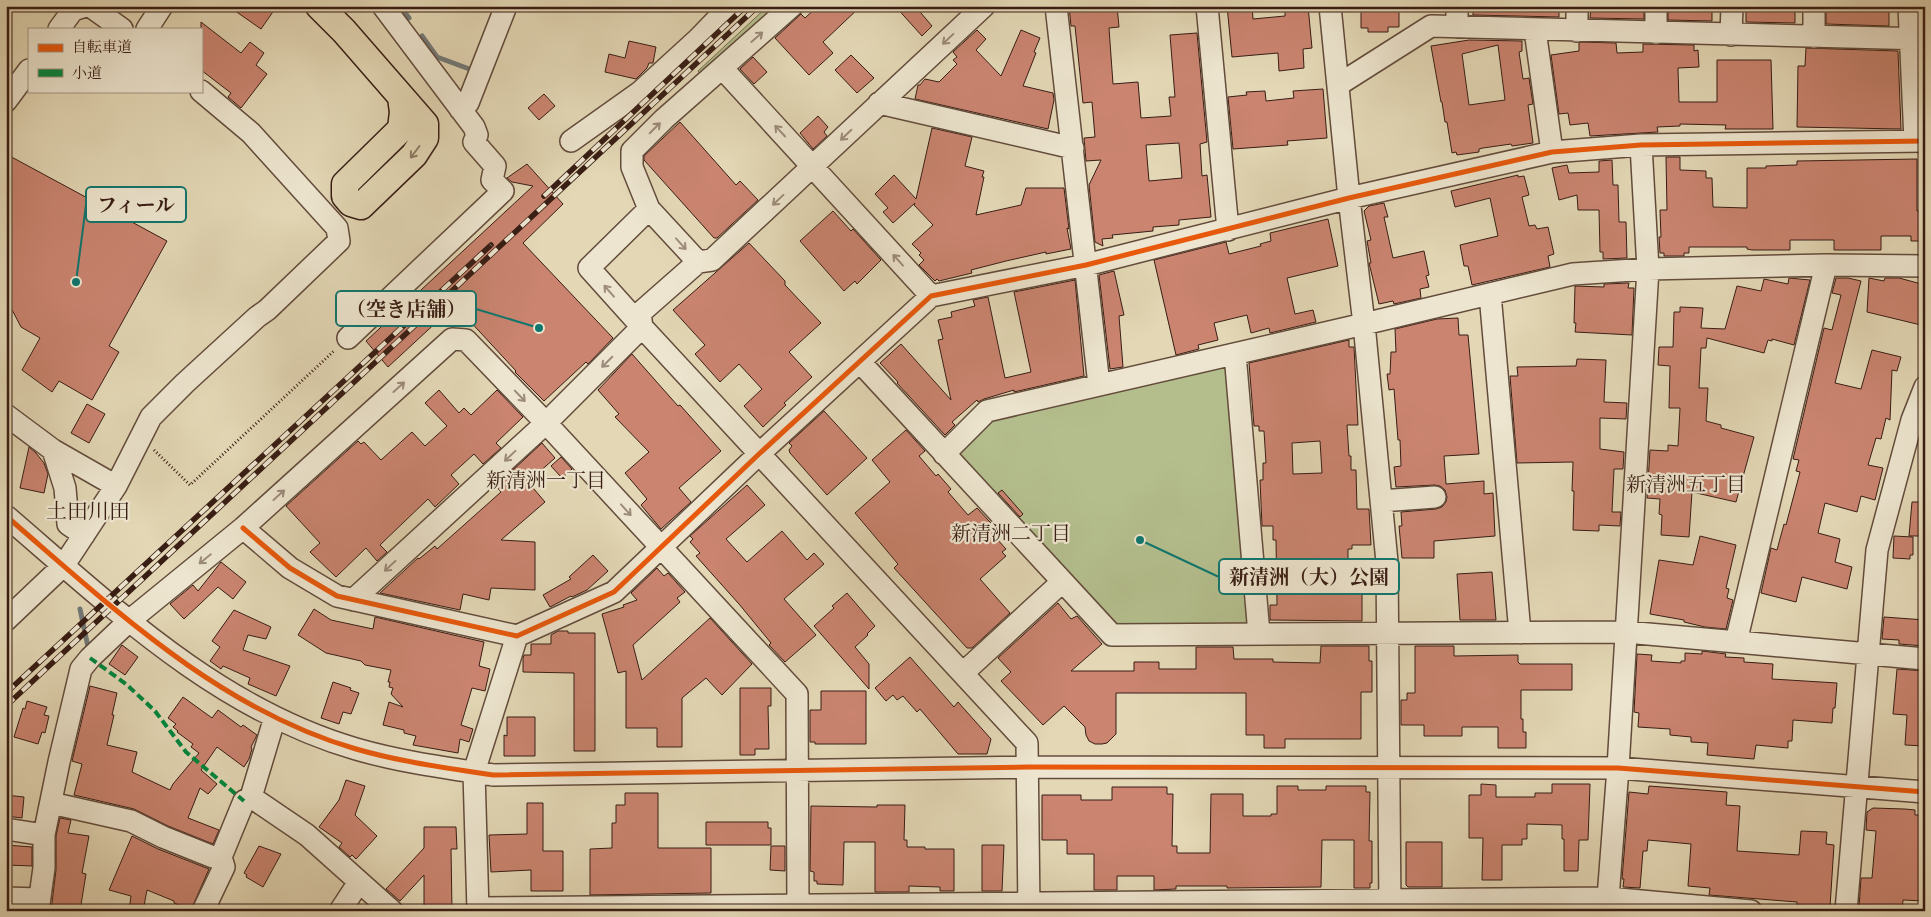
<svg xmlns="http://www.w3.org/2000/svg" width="1931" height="917" viewBox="0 0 1931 917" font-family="'IM FELL Great Primer','Noto Serif JP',serif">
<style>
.green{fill:#b4be8d;stroke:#766e50}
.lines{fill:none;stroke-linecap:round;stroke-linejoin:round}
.stream{stroke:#737977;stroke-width:5}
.building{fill:#ca8470;stroke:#381d14;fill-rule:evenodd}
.minor-casing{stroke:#634c3c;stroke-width:24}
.major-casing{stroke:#381d14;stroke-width:29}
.path{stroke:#381d14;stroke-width:3;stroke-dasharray:1 2.5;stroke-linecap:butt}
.minor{stroke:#ede5cf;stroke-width:21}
.major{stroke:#e3d7b5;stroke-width:26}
.rail-casing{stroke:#381d14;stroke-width:5.5}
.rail{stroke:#ede5cf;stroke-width:4;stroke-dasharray:11;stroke-linecap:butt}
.quiet{stroke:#00873e;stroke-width:4;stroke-dasharray:8 4;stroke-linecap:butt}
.cycleway-casing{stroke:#ede5cf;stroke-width:8}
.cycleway{stroke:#e8590c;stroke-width:5}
.oneway{stroke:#9c8b7b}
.oneway2{stroke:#8e7a64}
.labels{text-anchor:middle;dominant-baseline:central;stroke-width:4.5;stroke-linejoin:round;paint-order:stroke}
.neighbourhood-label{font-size:20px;fill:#381d14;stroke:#ede5cf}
.quarter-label{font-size:21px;fill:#381d14;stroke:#ede5cf}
.leader{fill:none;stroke:#0f766e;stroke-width:2}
.callout-dot{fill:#0f766e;stroke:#ede5cf;stroke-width:2}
.callout{fill:#ede5cf;stroke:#0f766e;stroke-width:2}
.callout-label{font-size:20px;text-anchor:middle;font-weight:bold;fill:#381d14}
</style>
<rect width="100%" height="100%" fill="#e3d7b5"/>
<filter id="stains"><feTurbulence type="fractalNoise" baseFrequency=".004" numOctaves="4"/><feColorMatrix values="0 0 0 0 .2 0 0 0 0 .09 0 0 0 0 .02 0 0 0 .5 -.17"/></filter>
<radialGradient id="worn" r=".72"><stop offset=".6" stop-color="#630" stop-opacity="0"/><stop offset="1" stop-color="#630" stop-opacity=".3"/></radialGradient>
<path class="green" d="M768,6h10l-78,68 -2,-3z
M1223,367l6,4 23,249 -4,7 -132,1 -156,-167v-8l31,-32z"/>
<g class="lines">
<path class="stream" d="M400,6l9,12
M422,36l15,21 35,13
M80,609l8,38"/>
</g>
<path class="building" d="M228,6h49l-16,23z
M818,6h43l-38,36 10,11 -24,22 -34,-37 26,-24 4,4z
M895,6h20l17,20 -10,10z
M1069,6h48l2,21 -10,1 4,56 25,-2 3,36 30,-2 -2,-19h6l-5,-62 27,-2 10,109 -7,2 2,32 5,-1 4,42 -32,3v5l-26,2v4l-41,4 1,3 -11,1 1,7 -8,-4 -6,-57 12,-25 -15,1 -2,-23 11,-1 -3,-35 -9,1 -8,-77h-4zM1179,143l3,35 -33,3 -3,-36z
M1227,6h25l1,13 32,-3v-10h23l4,42 -9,1 1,19 -25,3 -1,-18 -46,4z
M1361,6h38v21h-11v5h-20v-4h-7z
M1473,6h86v11l-86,-2z
M1591,6h53v13l-54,-1z
M1668,6h44v15l-44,-1z
M1746,6h49v17l-49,-1z
M1826,6h63v20l-63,-2z
M201,22l40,31 9,-11 14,11 -8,12 11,9 -26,34 -13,-11 3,-4 -30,-23z
M977,30l9,9 -10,11 25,26 20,-46 19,8 -6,14 2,1 -13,33 30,7 1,7 -6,29 -133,-30 3,-14h2l5,-6 14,3 18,-18 -4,-4 4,-3 -4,-5z
M1469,40l53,1v10l-3,1 4,27 6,-1 4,26 -5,1 5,38 -21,3 -1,-2 -28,4 -4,1v3l-22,3 -1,-3 -4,1 -5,-31h-2l-3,-20h-1l-10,-56zM1498,45l7,55 -36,5 -7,-51z
M629,41l27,6 -3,16h-4l-2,5 -11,11 -31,-7 4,-18 16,4z
M1581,42l35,1 1,10 26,-1v-8l51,1v6l4,-1 1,17 -21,1 1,34h38v-42h54l2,69h-48l1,-4 -46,-1v2l-23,1 1,5 -68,4 -2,-13 -18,2 -2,-12 -9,1 -8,-59 28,-4v-8z
M1806,48l92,3 3,78 -104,-2 1,-61h7z
M851,55l23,23 -17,15 -22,-23z
M753,57l14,15 -13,12 -14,-15z
M1323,89l4,49 -40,3 1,4 -55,4 -5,-52 19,-2 -1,-3 19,-1 1,10 28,-3 -1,-7z
M544,94l11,12 -16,14 -11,-12z
M818,116l10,11 -4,5 3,4 -14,13 -13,-16z
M680,122l56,63 4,-4 18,19 -41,38h-3l-70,-78v-4z
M932,128l40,9 -7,29 19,5 -2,6h2l-8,38 45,-10 5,-17h38l5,41 -2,-1 4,21 -25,5v-2l-40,9 -35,9 1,3 -33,8 -2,-2 -2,2 -16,-16 5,-5 -5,-5 2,-2 -9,-9 21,-19 -19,-20 1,-2 -22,20 -10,-11 5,-4 -13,-14 19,-19 22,24z
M6,154l161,87 -58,105 10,6 -27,48 -33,-19 -7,11 -30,-22 18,-32 -19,-11 -15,-29z
M1666,157h14v13l26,1v7h6l1,29 34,1v-40h19v-2l31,-1v-4l120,-2v52h8v30h-14v-5h-30v14h-47v-10h-44v10h-38l-5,-1v-2h-58v6h-5v3h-20v-3h-4l-1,-16h2l-1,-27h7z
M1612,160l1,25h5l1,37h7l1,36 -24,1v-7h-3l-1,-42h-21l-1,-15 -18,5 -7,-32 15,-3 2,8 30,-1v-11z
M527,164l36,40 -40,39 90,95 -25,26 -2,-2 -42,39 -29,-29 1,-1 -61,-66 -67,62 -22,-26 167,-155 -21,-4 -5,-4z
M1518,175v2l6,-1 5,19 -7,2 7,29 6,-1 2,4 11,-2 6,27 -6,2 2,11 -78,18 -4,-19h-4l-4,-21 38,-9 -8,-38 -35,9 -4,-16z
M1384,203l4,14h-4l9,41 31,-7 5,24 -3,1 3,11 -9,2 1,9 -27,6 -1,-3 -14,3 -10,-41h2l-4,-22 4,-1 -7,-29 5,-5z
M833,211l18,20 2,-2 28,31 -24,24 -2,-3 -11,10 -44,-50z
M1328,219l10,47 -51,12 8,36 18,-4 3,12 -46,11 -1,-5 -18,5 -4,-18 -33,8 4,17 -20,5 1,4 -23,6 -22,-95 72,-18 3,12 32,-8 -1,-2 11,-3 -1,-8z
M749,243l36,38v4l36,38 -32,29 23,25 -28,26 2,2 -23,22 -19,-21 18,-17 -23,-25 -19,18 -25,-28 10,-9 -32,-35z
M1114,271l10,44 -5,1 4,51 -13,2 -11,-94z
M1789,278l21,2 -16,65 -22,-6v2l-4,-1 -4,13 -57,-15 -1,10h-5l-2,40h9l-2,33 15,4v3l33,9 -18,65 -44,-10 -3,45 -28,-2 1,-20 -3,-1 1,-15 -13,-1 3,-48 18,1v-6l10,1 2,-38h-11l1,-42 -12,-1 1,-18h14l1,-35h6v-5l23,1 -2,20 24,1 12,-43 24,5 3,-12 24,5z
M1836,278h12l13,3 -26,102 26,6 11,-39 29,7 -4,14 -5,-1 -2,50 -4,-2 -5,21 -5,-1 -8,27 15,3 -8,32 -14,-4 -4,16 -32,-9 -7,30 22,6 -5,23 17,5 -5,22 -45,-12 -6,25 -35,-9 10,-45 6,2 7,-26 2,1 14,-53 -4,-1 3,-11 -6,-1 31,-131 8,2 9,-35 -9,-2z
M1869,278l15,3 1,-3h14l26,7v41l-58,-14z
M1075,280l9,96 -70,16v-2l-30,9 -6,3 -1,-2 -25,22 3,3 -10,10 -48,-52 1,-1 -18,-19 21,-19 50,56 -13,-60 5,-1 -5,-19 14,-3 -1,-5 24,-6 -2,-6 15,-3 17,81 26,-6 -17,-80z
M1629,283l-1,5h6l-2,47 -57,-3 1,-9h-2l1,-37 29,1v-3z
M1458,318l1,17h9l11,119 -35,2 2,28 38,-3v13l9,-1 2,43 -61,5v17h-32l-3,-32h3l-1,-14 35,-3 6,-2 4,-5 1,-5 -2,-7 -5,-4 -5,-1 -39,2 -2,-20 7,-1 -1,-26h-2l-4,-51 -5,1 -2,-16h3l1,-22h5l-1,-23 42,-10z
M1349,340v7h5l4,78h-11l2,31h2v14h5l1,39h12l2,36h-19v4h-4v29h26v15l-12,-1v29l-92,-1v-15h7l-1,-65h-3v-14h-11l-2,-46h3v-17h3l-2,-32h-5v-5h-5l-5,-63zM1320,441l2,32 -29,1 -1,-31z
M632,354l46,52 2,-1 41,46 -42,37 12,14 -30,27 -20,-24 6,-6 -22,-26 24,-21 -34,-35 4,-3 -21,-24z
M1577,359l29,1 -2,42 23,1 -1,16 -26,-1v31l24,3 -1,17h-9l-2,43h9l-1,14 -21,-1v6l-26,-1 1,-39h-2l1,-29 -56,1 -7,-87h8l-1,-9 59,-1z
M439,390l20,23 5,-5 7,7 26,-25 26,27 -27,26 5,5 -18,16 -9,-10 -23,21 8,9 -24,23 -7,-8 -48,46 7,7 -10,9 -11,-13 -30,29 -26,-25 10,-9 -34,-37 72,-65 3,3 3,-2 17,18 31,-28 13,14 22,-20 -22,-23z
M87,404l18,10 -16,29 -18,-10z
M824,411l43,47 -40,37 -37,-42 -1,-3 3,-4 -3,-3z
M906,430l19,21 -6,5 17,20 2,-2 13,15 -3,3 20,23 9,-7 24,26 -5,4 10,11 -4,3 4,4 -26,23 30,34 -38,35h-5l-73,-80 4,-4 -43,-51 35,-31 -18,-22z
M542,443l13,15 -27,24 17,20 -44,38 34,2v48l-44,-2 -2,12 -26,-6 -3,16 -80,-17 38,-35 1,1 16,-13 2,3 64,-57 -5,-6z
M29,447l7,6 8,10 4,11 -4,19 -24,-5z
M561,457l11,12 -10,9 -11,-12z
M747,485l18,20 -39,34 21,23 35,-31 25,29 7,-7 10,11 -40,35 32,36 -31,27 -16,-17 2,-2 -32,-39 -43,-48 4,-3 -10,-11 3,-3 -3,-3z
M1002,490l21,24 -3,3 -22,-24z
M1912,502h13v34h-16z
M1700,536l36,9 -10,43 3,1 -2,9 6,2 -7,29 -21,-2 -21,-5v-2l-34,-6 9,-54 34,5z
M1894,536l19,1v18h-3v4l-17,-1z
M593,555l15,16 -21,19 -15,7 -1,-1 -21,11 -7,-12 28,-16 -2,-2z
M221,562l25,20 -13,17 -15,-12 -34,32 -14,-15 23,-19 5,6z
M657,568l7,8 4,-3 17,19 -8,6 3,4 -47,43 9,35 68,-62 42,46 -30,31 -16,-17 -24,20v49h-25v-19h-31v-57l-8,2 -16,-59 22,-7 -1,-2 14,-5 -6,-7z
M1492,572l4,48h-36l-3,-46z
M847,593l28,33 -8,8 1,1 -13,12 14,17v25l-55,-63 20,-18 -2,-2z
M1058,603l13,16 6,-3 25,28 -31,27h63v-9h25v7h37v-22h37l1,12h39v3l47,1 1,-17h48v15h3v31h-11v47h-76v9h-21v-13h-18v-42h-130v41l-9,9 -5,1h-7l-6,-3 -3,-6 -1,-8 -21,-21 -21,19 -42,-44 10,-9 -13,-14z
M314,609l17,11 42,9 2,-12 109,25 -5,24 11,3 -5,22 -13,-3 -11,37 12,4 -4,13 -9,-3 -2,14 -45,-8 3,-9 -12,-3v-3l-21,-5 6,-23 14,5 -12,-13 2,-6 -4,-1 1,-5h-2l3,-12 -26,-5 -4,-4 -35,-8 -28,-18z
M234,610l37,17 -5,12 -18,-4 -5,15 47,16 -14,30 -28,-12 2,-6 -27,-12 -2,3 -11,-8 10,-14 -8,-6z
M1884,617l41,3v26l-26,-2v-4l-17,-1z
M558,631h10v2h27v118h-21v-78l-51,-1v-14l1,-3h7v-11h20v-9z
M122,645l16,12 -13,18 -16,-11z
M1415,646h39v10l64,-1v7l2,2h52v26h-51v29h2v13h3v16h-28v-21h-36v9h-38v-11h-23v-25h6v-7h8z
M1702,651l24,3 -1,3 19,1v4l29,2 -1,15 65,4 -2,25h-2l-1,15 -39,-3 -1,21h-4v7l-32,-3 -2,14 -47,-4 1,-12 -17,-1v-5l-21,-2v-6l-32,-2 1,-14 -5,-1 3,-58 15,1 -1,6 30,2v-2h4v-8l17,1z
M910,657l44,50 4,-5 33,37 -4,15h-29l-38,-45 -3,3 -14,-16 -6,4 -4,-5 -7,6 -11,-13z
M1897,669l28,2v75l-20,-1 2,-30 -14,-1z
M333,682l18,6 -1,2 9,3 -8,21 -8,-2 -4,12 -18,-6z
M90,686l27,7 -5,22h2l-7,30 30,7 -5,20 38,18 3,-6 26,-31 -8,-6 2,-3 -16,-12 1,-1 -5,-4 3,-3 -8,-6 15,-21 29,21 6,-8 23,17 2,-2 14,10 -6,12 1,2 -3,10 -5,8 -27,-20 -16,23 16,14 -9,10 -8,-6 -12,30 31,12 -6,14 -45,-18 -34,-17 -60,-14 8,-31 -10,-3z
M740,688h31v18h-3l1,43h-14v6h-15z
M821,691h45v53h-51v-2h-5v-32h11z
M27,701l20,6 -3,8 5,1 -4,17 -3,-1 -4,12 -24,-7 9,-29 2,1z
M507,717h28v39h-31v-21l3,1z
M346,780l19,6 -10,29 22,21 -21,23 -4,-4 -2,2 -11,-10 3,-4 -23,-16 20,-27z
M1481,784l15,1v12h39v-4h17v-9h38l-2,56h-9l-1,31h-14v-32h-2v-14l-35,-1v15h-5v6h-20v35h-20l1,-42h-14v-43h12z
M1277,786h21v4h28v-4h40v6h4l-1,49h3v42h-2v5h-16v-48h-32l-1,47 -94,1v-2h-51v3l-22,1v-14h-37v14h-23v-36h-27v-14h-25v-45h39v5h31v-13h55v7h6l-1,52h5v7h33l1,-59h32v22h28v-2h6z
M1649,786l78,6 -1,13 14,1 -3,45 62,4 2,-24 26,1 -1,12 8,1 -4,62 -33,-2v-3l-88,-7 1,-7 -22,-2 3,-42 -43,-4 -1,11h-4l-3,37 -17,-1 1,-8h-2l7,-87 19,2z
M625,793h33v55h53v45l-121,2v-46l22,-1v-25h4v-18h9z
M6,795l18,2 -2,21 -16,-2z
M527,803h16v48h20v40h-32v-21l-40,2 -2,-37 38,-1z
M877,805h28l-1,35h3v7h18v2h29v42h-14v-4l-31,-1v6h-34v-50h-31l-1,43 -26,-1v-3h-3v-9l-4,-1 1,-65 66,1z
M1873,808l32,1 10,1v5h10l-1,86 -21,-1 -1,11 -43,-3 2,-30h11l4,-47 -10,-1 1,-18z
M60,818l11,2 -3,13 21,3 -7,37 4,1 -6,37h-29l5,-41v-34z
M706,822h62v6h3v17h-65z
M424,827h32l1,22h-6l1,62h-26v-6h-2v-30l-24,26 -14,-12 38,-41z
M132,836l26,13 51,20 -18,41 -17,-7v-2l-27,-11 -4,21h-14l2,-15 -22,-6z
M1406,842h36v45h-34l-2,-2z
M6,845l26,2v19l-26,-1z
M982,845h22l-2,46h-20z
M259,846l22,8 -18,33 -17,-10 1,-2 -3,-2z
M771,846h14v25l-15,-1z"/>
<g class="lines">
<defs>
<path id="minor" d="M90,6l32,23
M1056,6l43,379
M1207,6l21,224
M1330,6l19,192 15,126 23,238 3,349
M1577,6v25
M1656,6v27
M1814,6v31
M1909,6l6,135
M1457,27v-21
M59,29l14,-19 13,-4
M147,29l15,-23
M1535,30l17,122
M1731,35l1,-29
M722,68l209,228
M1338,85l93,-59 494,13
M6,101l23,-31
M879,103l194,45
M460,109l8,-6 38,-97
M571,141l69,-49 58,-53 32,-33
M649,209l-17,-42v-16l32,-32 128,-113
M698,262l14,-2 272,-254
M1490,294l30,339
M642,327l-2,-14 58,-51 -49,-53 -60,59 53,59 385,416 2,168
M348,338l155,-147 -11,-11 3,-14 -21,-24 3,-7 -3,-8 -91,-121
M1235,354l24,280
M860,362l252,273 514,-3 299,27
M6,415l47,35 63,36
M53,450l12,38 3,36 16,11
M944,454l43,-43 377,-87 209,-50 75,-5 178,-4 99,1
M1381,501l54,-4
M6,516c106,91 212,193 350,233 45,13 91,19 137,26l535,-8 590,1 307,24
M243,528l47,40 47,28 180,40 97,-44 145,-138 172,-158 155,-31 263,-67 203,-46 89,-7 284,-4
M353,600l193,-177 96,-96
M6,620l58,-55 52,-79 35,-69 34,-34 72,-66 10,-7 72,-69 -2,-13 -86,-95 -50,-42
M1736,642l90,-377
M963,673l99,-91
M275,717l-24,80 56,38 85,76
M51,803l80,18 32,16 50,20h8
M6,829l38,6
M6,898l33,1
M479,908l1129,-10 143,13
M38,911l6,-43v-33l15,-73 22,-93 9,-11 39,-37 114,-93 209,-189 14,1 80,83 251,271 1,217
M203,911l21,-44 -3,-10 23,-56 7,-4
M340,911l19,-29
M478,911l-4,-139 43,-136
M1607,911l11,-143 30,-499 -7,-124
M1846,911l31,-361 35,-130 13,-33"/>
<path id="major" d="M319,6l25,25 81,93v14l-11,17 -53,51 -10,-3 -6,-7v-12l56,-55 2,-17 -2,-15"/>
</defs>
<use href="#minor" class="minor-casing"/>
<use href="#major" class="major-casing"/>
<path class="path" d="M154,450l36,35 145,-135"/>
<use href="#minor" class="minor"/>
<use href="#major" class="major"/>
<defs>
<path id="rail" d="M544,196l202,-190
M6,693l485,-448
M6,706l752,-700"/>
</defs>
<use href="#rail" class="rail-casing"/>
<use href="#rail" class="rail"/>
<path class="quiet" d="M73,6v4
M90,658l36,26 29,27 31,41 58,49"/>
<defs>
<path id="cycleway" d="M6,516c106,91 212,193 350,233 45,13 91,19 137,26l535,-8 590,1 307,24
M243,528l47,40 47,28 180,40 97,-44 145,-138 172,-158 155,-31 263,-67 203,-46 89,-7 284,-4"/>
</defs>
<use href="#cycleway" class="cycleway-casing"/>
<use href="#cycleway" class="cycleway"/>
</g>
<defs><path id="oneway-shaft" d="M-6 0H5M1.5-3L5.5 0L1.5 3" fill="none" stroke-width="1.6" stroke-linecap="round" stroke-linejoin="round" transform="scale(1.25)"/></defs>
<g class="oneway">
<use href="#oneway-shaft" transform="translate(757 37) rotate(-41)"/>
<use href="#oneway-shaft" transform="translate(948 39) rotate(137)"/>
<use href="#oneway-shaft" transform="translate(655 128) rotate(-45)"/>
<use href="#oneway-shaft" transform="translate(780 131) rotate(-133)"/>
<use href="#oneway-shaft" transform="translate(846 135) rotate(136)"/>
<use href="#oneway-shaft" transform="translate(778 200) rotate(137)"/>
<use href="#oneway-shaft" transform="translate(681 244) rotate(48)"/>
<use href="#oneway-shaft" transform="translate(898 260) rotate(-132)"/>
<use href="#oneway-shaft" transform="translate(609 291) rotate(-131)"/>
<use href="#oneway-shaft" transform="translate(607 362) rotate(135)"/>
<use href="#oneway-shaft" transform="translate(399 387) rotate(-42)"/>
<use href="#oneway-shaft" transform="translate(520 396) rotate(46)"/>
<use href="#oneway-shaft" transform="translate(510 456) rotate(137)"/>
<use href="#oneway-shaft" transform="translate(279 495) rotate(-42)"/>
<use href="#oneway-shaft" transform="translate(626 510) rotate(48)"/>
<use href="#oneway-shaft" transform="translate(205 559) rotate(141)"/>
<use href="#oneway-shaft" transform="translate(390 566) rotate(137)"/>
</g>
<use class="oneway2" href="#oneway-shaft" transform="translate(415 152) rotate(127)"/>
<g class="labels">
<g class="neighbourhood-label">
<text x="546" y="480">新清洲一丁目</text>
<text x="1686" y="484">新清洲五丁目</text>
<text x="1011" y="533">新清洲二丁目</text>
</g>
<g class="quarter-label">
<text x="88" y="511">土田川田</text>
</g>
</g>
<path class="leader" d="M76 282L86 205M539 328L476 309M1140 540L1219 577"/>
<g class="callout-dot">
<circle cx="76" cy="282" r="5"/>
<circle cx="539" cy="328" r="5"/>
<circle cx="1140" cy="540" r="5"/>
</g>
<g class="callout">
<rect x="86" y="187" width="100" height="35" rx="5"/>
<rect x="336" y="291" width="140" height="35" rx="5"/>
<rect x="1219" y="559" width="180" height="35" rx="5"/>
</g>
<g class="callout-label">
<text x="136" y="212">フィール</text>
<text x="406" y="316">（空き店舗）</text>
<text x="1309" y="584">新清洲（大）公園</text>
</g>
<rect width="1931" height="917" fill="none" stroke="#e3d7b5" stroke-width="25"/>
<rect x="8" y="8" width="1916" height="902" fill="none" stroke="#381d14" stroke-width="2.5"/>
<rect x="12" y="12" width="1906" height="892" fill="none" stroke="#381d14"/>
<rect x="28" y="28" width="175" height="65" fill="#ede5cf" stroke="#a59584"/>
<rect x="38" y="44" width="25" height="8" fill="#e8590c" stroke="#a59584"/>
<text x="72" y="52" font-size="15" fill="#381d14">自転車道</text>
<rect x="38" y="69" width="25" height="8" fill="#00873e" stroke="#a59584"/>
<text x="72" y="78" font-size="15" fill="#381d14">小道</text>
<rect width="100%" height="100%" filter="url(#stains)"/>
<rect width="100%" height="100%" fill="url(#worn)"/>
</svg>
